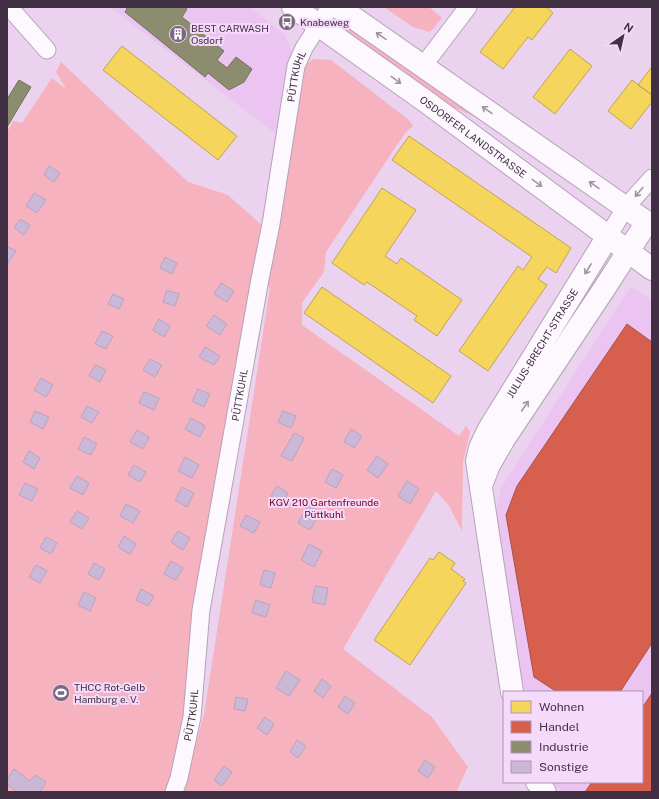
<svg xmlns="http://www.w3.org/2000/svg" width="659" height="799" viewBox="0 0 659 799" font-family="'Public Sans',sans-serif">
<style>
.built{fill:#ebc4f2}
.green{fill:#f6b2be}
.homes{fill:#f6d55c;stroke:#c0a355}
.shops{fill:#d6604d;stroke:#a9514a}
.industry{fill:#8c8c6e;stroke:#767061}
.building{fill:#cbb8d8;stroke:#b5a5be}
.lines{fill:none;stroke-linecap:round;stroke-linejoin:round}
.minor-casing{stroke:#b5a2b8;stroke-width:19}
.tertiary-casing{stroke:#b5a2b8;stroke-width:24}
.primary-casing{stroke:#b5a2b8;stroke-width:24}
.minor{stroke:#fcf8fd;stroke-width:17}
.tertiary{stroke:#fcf8fd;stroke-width:22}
.primary{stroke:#fcf8fd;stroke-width:22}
.oneway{stroke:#9e94a0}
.labels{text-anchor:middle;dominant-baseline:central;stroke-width:4;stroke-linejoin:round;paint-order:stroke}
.poi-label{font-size:10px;fill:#412f44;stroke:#f6dafb;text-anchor:start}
.street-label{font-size:10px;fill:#412f44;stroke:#f6dafb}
.park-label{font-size:10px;fill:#770017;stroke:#f6dafb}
</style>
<rect width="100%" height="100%" fill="#ebd2ef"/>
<path class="built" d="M110,7h140l36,29 7,20 -14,80z
M631,286l21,15v491h-90l-9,-10h89v-90h-118l-29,-177 6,-27z"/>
<path class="green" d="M384,7h45l13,11 -12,14 -17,-5z
M346,26l151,105 -24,-15 -24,-11 -106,-76z
M314,59l17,1 78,60 4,6 -8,7 -79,119 -2,20 -22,31v22l157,111 7,-10 4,6 -7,30 -1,69 -13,-25 -13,-15 -93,158 89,68 36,50 -12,25h-274l22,-77 66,-427 -10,-9 -86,513h-167v-660l6,-11 9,2 30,-45 14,11 -10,-17 5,-10 127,120 40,13 48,43 30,-174z"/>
<path class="homes" d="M515,7h31l7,6 -21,27 -4,-3 -25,32 -23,-17z
M122,46l115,90 -19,24 -115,-90z
M570,49l22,17 -37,48 -22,-17z
M651,68l1,1v26l-14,-10z
M632,80l20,15v7l-21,27 -23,-18z
M409,136l162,112 -15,25 -9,-6 -9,12 9,6 -59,86 -29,-20 59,-85 5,4 9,-13 -140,-97z
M382,188l34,22 -31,46 12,8 4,-6 61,42 -25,36 -23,-16 3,-4 -50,-34 -3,3 -32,-22z
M322,287l129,89 -18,27 -129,-90z
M439,552l16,11 -4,6 14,10 -2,2 3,2 -56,82 -36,-25 56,-82 3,2z"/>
<path class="shops" d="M627,324l25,18v301l-32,49h-63l-23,-15 -28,-162 11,-29z
M652,693v99h-67l7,-10h50v-74z"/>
<path class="industry" d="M125,7h60l2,2 -5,8 42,34 -7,9 10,8 9,-11 16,12 -8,13 -15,8 -21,-17 -3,4 -80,-65 2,-3z
M19,80l12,7 -24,40v-28z"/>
<path class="building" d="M49,166l11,7 -6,9 -10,-7z
M34,193l12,7 -9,13 -11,-7z
M20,219l10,6 -6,10 -10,-7z
M7,246l9,5 -8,12h-1z
M165,257l12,6 -5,11 -12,-6z
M221,283l13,8 -7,11 -13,-8z
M167,290l12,4 -4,12 -12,-4z
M113,294l11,5 -5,10 -11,-5z
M214,315l13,9 -7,11 -14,-9z
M159,319l11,7 -6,11 -11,-7z
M102,331l11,5 -7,13 -11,-5z
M205,347l15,9 -6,9 -15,-8z
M150,359l12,6 -7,12 -12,-7z
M95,365l11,5 -6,12 -11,-6z
M41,378l12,7 -7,12 -12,-7z
M198,389l12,5 -6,13 -12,-6z
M144,392l15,6 -5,12 -15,-7z
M87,406l12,6 -7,11 -11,-6z
M35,411l14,6 -6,12 -13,-7z
M283,411l13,5 -5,12 -13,-6z
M191,418l14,8 -5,11 -15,-8z
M351,429l11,7 -8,12 -10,-6z
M137,430l12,7 -6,12 -13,-7z
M294,433l10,5 -12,23 -11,-5z
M84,437l13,7 -6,11 -13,-6z
M29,451l11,7 -6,11 -11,-7z
M377,456l11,8 -10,14 -11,-8z
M185,457l14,8 -7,13 -14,-7z
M134,465l12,7 -6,10 -12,-7z
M332,469l11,6 -7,13 -11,-6z
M77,476l12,7 -6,12 -13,-7z
M407,481l12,8 -9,15 -12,-8z
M25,483l13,6 -6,12 -13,-6z
M277,486l11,7 -9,15 -11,-7z
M182,487l12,6 -7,14 -12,-7z
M126,504l14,7 -7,12 -13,-7z
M308,505l13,7 -11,18 -12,-7z
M77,511l12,7 -7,11 -12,-7z
M246,515l14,7 -6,11 -14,-7z
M178,531l12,7 -7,12 -12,-8z
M124,536l12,8 -6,10 -12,-7z
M46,537l11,6 -6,11 -11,-6z
M309,544l13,7 -8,16 -13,-7z
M171,561l12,7 -7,12 -12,-6z
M94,563l11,6 -6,11 -11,-6z
M36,565l11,6 -7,12 -11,-6z
M264,570l11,3 -4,15 -11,-3z
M315,586l13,2 -3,17 -13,-3z
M141,589l13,7 -6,10 -12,-6z
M84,592l12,6 -6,13 -12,-6z
M256,600l14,5 -4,12 -14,-4z
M286,671l14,9 -11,16 -13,-8z
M322,679l9,7 -8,12 -9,-7z
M345,696l10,7 -7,11 -10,-7z
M236,697l12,2 -3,12 -11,-2z
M265,717l9,7 -7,11 -10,-7z
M297,740l9,6 -8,12 -8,-6z
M425,760l10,7 -7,11 -10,-7z
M224,766l8,6 -10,14 -8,-6z
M14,769l16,12 5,-6 11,7 -6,10h-23l-10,-8v-5z"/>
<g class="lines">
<defs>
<g id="minor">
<path d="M9,7l38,43"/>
<path d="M423,66l45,-59"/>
<path d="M608,236l18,-29 26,-29"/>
<path id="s1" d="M174,792l5,-14 13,-61 9,-107 59,-331 11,-55 25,-158 8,-18 26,-41"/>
</g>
<g id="tertiary">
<path d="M482,483l7,-18 15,-26 100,-150 43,-67"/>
<path id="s2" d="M512,692l-35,-231 3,-13 9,-19 119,-193"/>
<path d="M537,782l8,10"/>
</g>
<g id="primary">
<path id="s3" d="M293,7l135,96 224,166"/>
<path d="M338,7l314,219"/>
</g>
</defs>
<use href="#minor" class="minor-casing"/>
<use href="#tertiary" class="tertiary-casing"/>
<use href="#primary" class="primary-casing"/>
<use href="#minor" class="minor"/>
<use href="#tertiary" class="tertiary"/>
<use href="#primary" class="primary"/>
</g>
<defs><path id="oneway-shaft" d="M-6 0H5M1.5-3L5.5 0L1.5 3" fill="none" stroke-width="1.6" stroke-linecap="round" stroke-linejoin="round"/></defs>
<g class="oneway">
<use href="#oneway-shaft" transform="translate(381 36) rotate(-145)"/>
<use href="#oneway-shaft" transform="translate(396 80) rotate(36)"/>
<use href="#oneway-shaft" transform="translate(487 110) rotate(-145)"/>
<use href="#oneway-shaft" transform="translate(537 183) rotate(36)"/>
<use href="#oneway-shaft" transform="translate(594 185) rotate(-145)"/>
<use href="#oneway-shaft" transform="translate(639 192) rotate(131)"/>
<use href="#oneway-shaft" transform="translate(588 269) rotate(122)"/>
<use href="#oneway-shaft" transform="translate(525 406) rotate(-56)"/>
</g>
<defs>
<symbol id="bus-disc" viewBox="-11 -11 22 22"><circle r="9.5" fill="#7c6880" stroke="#f6dafb"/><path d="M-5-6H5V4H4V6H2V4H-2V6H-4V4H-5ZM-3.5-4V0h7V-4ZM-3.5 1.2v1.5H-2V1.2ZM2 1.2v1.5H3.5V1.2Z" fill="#fff"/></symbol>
<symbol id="building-disc" viewBox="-11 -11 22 22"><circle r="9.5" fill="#7c6880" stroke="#f6dafb"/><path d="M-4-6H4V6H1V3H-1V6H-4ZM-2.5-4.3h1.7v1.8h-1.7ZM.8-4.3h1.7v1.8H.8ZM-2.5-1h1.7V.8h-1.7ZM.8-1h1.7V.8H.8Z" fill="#fff"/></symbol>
<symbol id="stadium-disc" viewBox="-11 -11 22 22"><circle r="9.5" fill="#7c6880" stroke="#f6dafb"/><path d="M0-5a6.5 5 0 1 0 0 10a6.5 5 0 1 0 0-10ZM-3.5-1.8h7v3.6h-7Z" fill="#fff"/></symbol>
</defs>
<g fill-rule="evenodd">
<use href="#bus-disc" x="277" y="12" width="20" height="20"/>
<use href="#building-disc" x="168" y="24" width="20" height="20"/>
<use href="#stadium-disc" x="51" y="683" width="20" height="20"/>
</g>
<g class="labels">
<g class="poi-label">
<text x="300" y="22">Knabeweg</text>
<text x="191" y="28">BEST CARWASH<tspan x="191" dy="12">Osdorf</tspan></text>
<text x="74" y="687">THCC Rot-Gelb<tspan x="74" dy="12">Hamburg e. V.</tspan></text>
</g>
<g class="street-label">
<text stroke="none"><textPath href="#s1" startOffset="727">PÜTTKUHL</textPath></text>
<text stroke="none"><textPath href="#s3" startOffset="222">OSDORFER LANDSTRASSE</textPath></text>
<text stroke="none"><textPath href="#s2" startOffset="369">JULIUS-BRECHT-STRASSE</textPath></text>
<text stroke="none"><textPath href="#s1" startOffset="403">PÜTTKUHL</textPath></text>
<text stroke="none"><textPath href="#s1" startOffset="79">PÜTTKUHL</textPath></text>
</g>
<g class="park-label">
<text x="324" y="502">KGV 210 Gartenfreunde<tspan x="324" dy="12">Püttkuhl</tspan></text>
</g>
</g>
<rect width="659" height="799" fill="none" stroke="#412f44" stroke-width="16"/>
<rect x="503" y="691" width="140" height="92" fill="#f6dafb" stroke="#ae96b2"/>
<rect x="511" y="701" width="20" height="12" fill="#f6d55c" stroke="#ae96b2"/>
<text x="539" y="711" font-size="12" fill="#412f44">Wohnen</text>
<rect x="511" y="721" width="20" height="12" fill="#d6604d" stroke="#ae96b2"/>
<text x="539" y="731" font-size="12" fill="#412f44">Handel</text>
<rect x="511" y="741" width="20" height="12" fill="#8c8c6e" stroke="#ae96b2"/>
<text x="539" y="751" font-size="12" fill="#412f44">Industrie</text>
<rect x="511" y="761" width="20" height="12" fill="#cbb8d8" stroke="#ae96b2"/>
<text x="539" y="771" font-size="12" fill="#412f44">Sonstige</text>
<g transform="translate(623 36) rotate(34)" stroke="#f6dafb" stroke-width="3" paint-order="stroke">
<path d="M0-3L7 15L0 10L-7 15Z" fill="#412f44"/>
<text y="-6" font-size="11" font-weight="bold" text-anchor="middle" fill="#412f44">N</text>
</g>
</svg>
